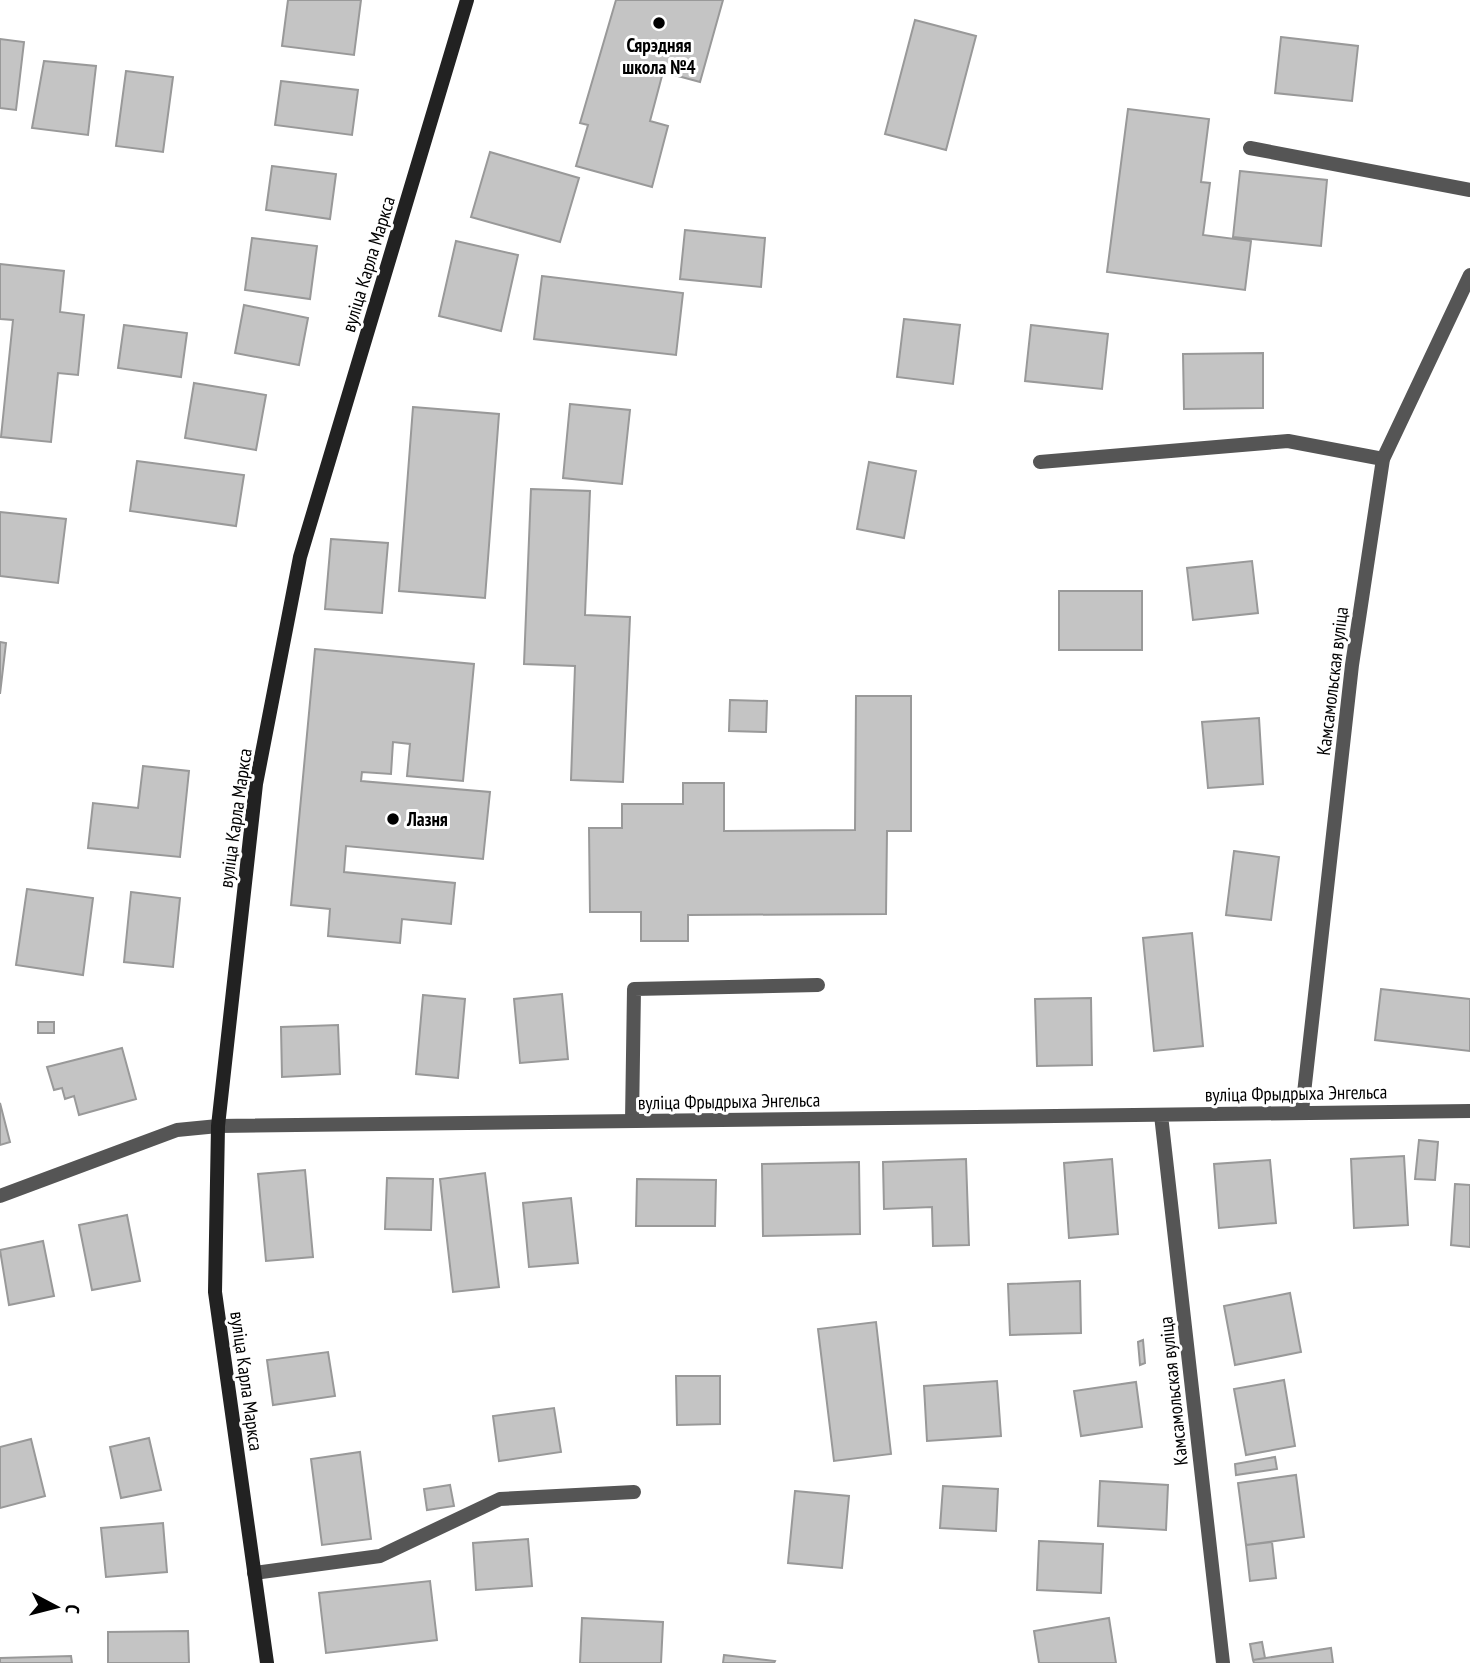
<svg xmlns="http://www.w3.org/2000/svg" width="1470" height="1663" viewBox="0 0 1470 1663" font-family="'PT Sans Narrow',sans-serif">
<style>
.building{fill:#c4c4c4;stroke:#999;stroke-width:2}
.lines{fill:none;stroke-linecap:round;stroke-linejoin:round}
.lane{stroke:#555;stroke-width:14}
.street{stroke:#555;stroke-width:14}
.secondary{stroke:#222;stroke-width:14}
.poi-dot{fill:#000;stroke:#fff;stroke-width:2.5}
.labels{text-anchor:middle;dominant-baseline:central;stroke-width:6;stroke-linejoin:round;paint-order:stroke}
.poi-label{font-size:19px;font-weight:bold;fill:#000;stroke:#fff}
.street-label{font-size:19px;fill:#000;stroke:#fff}
</style>
<rect width="100%" height="100%" fill="#fff"/>
<path class="building" d="M288,0h73l-7,55 -72,-9z
M616,0h107l-23,82 -37,-10 -13,49 18,5 -16,61 -76,-21 12,-41 -8,-2z
M915,20l61,16 -30,114 -61,-16z
M1281,37l77,9 -6,55 -77,-8z
M0,39l24,3 -8,68 -16,-2z
M44,61l52,5 -8,69 -56,-7z
M126,71l47,6 -10,75 -47,-6z
M281,81l77,9 -6,45 -77,-10z
M1128,109l81,10 -8,63 9,1 -7,52 48,6 -6,49 -138,-18z
M490,152l89,26 -19,64 -89,-25z
M272,166l64,8 -6,45 -64,-9z
M1240,171l87,9 -6,66 -88,-9z
M685,230l80,8 -4,49 -81,-8z
M252,238l65,8 -7,53 -65,-9z
M456,241l62,14 -17,76 -62,-15z
M0,264l64,7 -4,41 24,3 -6,60 -20,-2 -7,69 -50,-5 12,-117 -13,-1z
M542,276l141,17 -7,62 -142,-16z
M244,305l64,13 -9,47 -64,-12z
M904,319l56,6 -7,59 -56,-7z
M124,325l63,8 -6,44 -63,-9z
M1031,325l77,9 -6,55 -77,-8z
M1263,353v55l-79,1 -1,-55z
M194,383l72,12 -10,55 -71,-12z
M570,404l60,6 -8,74 -59,-6z
M413,407l86,7 -14,184 -86,-7z
M137,461l107,14 -8,51 -106,-15z
M869,462l47,9 -12,67 -47,-9z
M531,489l59,2 -5,124 45,2 -7,165 -52,-2 4,-114 -51,-2z
M0,512l66,7 -8,64 -58,-7z
M331,539l57,4 -6,70 -57,-4z
M1252,561l6,52 -65,7 -6,-52z
M1059,591h83v59h-83z
M0,642l6,1 -6,51z
M315,649l159,15 -11,117 -56,-5 3,-32 -17,-2 -2,32 -29,-2 -1,9 129,11 -7,67 -137,-13 -2,26 111,11 -4,41 -49,-5 -2,24 -72,-7 2,-27 -39,-4z
M856,696h55v135h-24l-1,83 -198,1v26h-47v-29h-51l-1,-84h33v-24h61v-21h41v48l131,-1z
M730,700l37,1 -1,31 -37,-1z
M1259,718l4,66 -55,4 -6,-66z
M143,766l46,5 -9,86 -92,-9 5,-45 45,5z
M1234,851l45,6 -8,63 -45,-5z
M27,889l66,9 -10,77 -67,-10z
M131,892l49,6 -7,69 -49,-5z
M1192,933l11,113 -49,5 -11,-113z
M1381,989l89,10v52l-95,-11z
M562,994l6,65 -48,4 -6,-64z
M423,995l42,4 -7,79 -42,-4z
M1091,998l1,67 -55,1 -2,-67z
M38,1022h16v11h-16z
M338,1025l2,49 -58,3 -1,-50z
M122,1048l14,51 -57,16 -5,-19 -9,3 -3,-11 -8,2 -7,-23z
M0,1103l10,39 -10,3z
M1419,1140l19,2 -3,38 -20,-1z
M1404,1156l4,69 -54,3 -3,-69z
M966,1159l3,86 -36,1 -1,-39 -48,2 -1,-47z
M1112,1159l6,75 -49,4 -5,-75z
M1270,1160l6,63 -57,5 -5,-64z
M859,1162l1,72 -97,2 -1,-72z
M305,1170l8,87 -47,4 -8,-87z
M485,1173l14,114 -46,5 -13,-113z
M387,1178l46,1 -2,51 -46,-1z
M637,1179l79,1 -1,46h-79z
M1455,1184l15,1v62l-19,-2z
M571,1198l7,65 -49,4 -6,-64z
M127,1215l13,66 -48,9 -13,-65z
M43,1241l11,55 -45,9 -9,-55z
M1080,1281l1,52 -71,2 -2,-51z
M1290,1293l11,59 -66,13 -11,-59z
M876,1322l15,132 -57,7 -16,-132z
M1143,1340l2,23 -5,2 -2,-23z
M328,1352l7,44 -62,9 -6,-45z
M676,1376h44v48l-43,1z
M1284,1380l11,66 -49,9 -12,-66z
M997,1381l4,55 -74,5 -3,-55z
M1136,1382l6,45 -61,9 -7,-45z
M554,1408l7,44 -62,9 -6,-45z
M149,1438l12,52 -40,8 -11,-51z
M31,1439l14,57 -45,12v-61z
M360,1452l11,87 -49,6 -11,-86z
M1275,1457l2,12 -41,6 -1,-11z
M1296,1475l8,62 -58,8 -8,-62z
M1100,1481l68,4 -2,45 -68,-4z
M450,1485l4,21 -27,4 -3,-21z
M943,1486l55,3 -2,42 -56,-3z
M795,1491l54,5 -7,72 -54,-5z
M163,1523l4,49 -61,5 -5,-49z
M528,1539l4,47 -56,4 -3,-47z
M1039,1541l64,3 -2,49 -64,-3z
M1272,1542l4,36 -26,3 -4,-36z
M430,1581l7,59 -111,13 -7,-60z
M582,1618l81,4 -2,41h-81z
M1109,1618l7,45h-77l-5,-32z
M188,1631l1,32h-81v-31z
M1262,1642l3,16 -12,2 -3,-16z
M1331,1648l2,15h-79l-1,-3z
M724,1655l51,6 -1,2h-51z
M71,1656l1,7h-72v-5z"/>
<g class="lines">
<path class="lane" d="M1250,148l220,42
M1040,462l248,-21 95,18
M632,1121l2,-132 184,-4
M254,1573l126,-17 120,-57 134,-7"/>
<path class="street" d="M1302,1111l50,-446 31,-206 87,-184
M1161,1115l62,548
M0,1196l177,-66 41,-4 1252,-15"/>
<path class="secondary" d="M267,1663l-52,-371 3,-166 38,-342 44,-227 167,-557"/>
</g>
<g class="poi-dot">
<circle cx="659" cy="23" r="7"/>
<circle cx="393" cy="819" r="7"/>
</g>
<g class="labels">
<g class="poi-label">
<text x="659" y="45">Сярэдняя<tspan x="659" dy="22">школа №4</tspan></text>
<text x="407" y="819" text-anchor="start">Лазня</text>
</g>
<g class="street-label">
<text transform="translate(368 264) rotate(-73)">вуліца Карла Маркса</text>
<text transform="translate(1332 681) rotate(-83)">Камсамольская вуліца</text>
<text transform="translate(235 818) rotate(-82)">вуліца Карла Маркса</text>
<text transform="translate(1296 1093) rotate(-1)">вуліца Фрыдрыха Энгельса</text>
<text transform="translate(729 1101) rotate(-1)">вуліца Фрыдрыха Энгельса</text>
<text transform="translate(247 1381) rotate(82)">вуліца Карла Маркса</text>
<text transform="translate(1173 1391) rotate(-96)">Камсамольская вуліца</text>
</g>
</g>
<g transform="translate(56 1607) rotate(97)" stroke="#ffffff" stroke-width="5" paint-order="stroke">
<path d="M0-5L12 26L0 18L-12 26Z" fill="#000000"/>
<text y="-10" font-size="19" font-weight="bold" text-anchor="middle" fill="#000000">С</text>
</g>
</svg>
